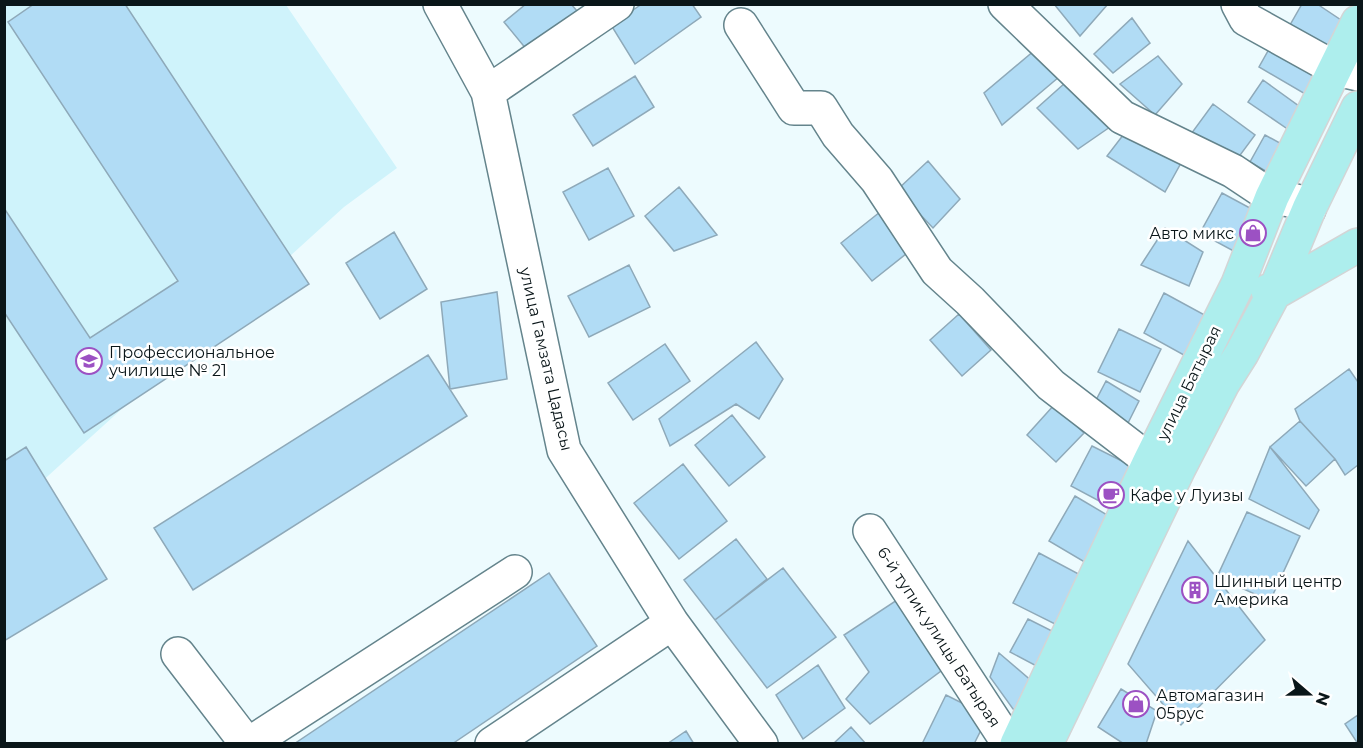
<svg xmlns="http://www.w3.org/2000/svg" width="1363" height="748" viewBox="0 0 1363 748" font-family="Montserrat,sans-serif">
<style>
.built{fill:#cff3fb}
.building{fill:#b1dcf5;stroke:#8ea9b9;stroke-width:1.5}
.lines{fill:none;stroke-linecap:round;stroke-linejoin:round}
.minor-casing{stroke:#64848c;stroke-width:36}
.major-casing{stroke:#d3d5d6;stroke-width:36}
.minor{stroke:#fff;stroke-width:33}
.major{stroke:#adeeed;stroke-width:33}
.labels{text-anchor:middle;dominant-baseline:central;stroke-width:5;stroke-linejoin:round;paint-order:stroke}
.poi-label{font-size:16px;fill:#0a1619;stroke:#fff;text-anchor:start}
.street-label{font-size:16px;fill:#0a1619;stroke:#fff}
</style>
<rect width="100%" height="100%" fill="#edfbfe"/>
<path class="built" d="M5,5h281l111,163 -53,39 -339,308z"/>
<path class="building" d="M34,4h91l184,280 -225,149 -80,-121v-104l86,130 88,-57 -170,-259z
M526,4h45l6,7 -50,39 -23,-28z
M642,4h50l9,13 -66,47 -24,-39z
M1054,4h54l-28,32z
M1302,4h15l30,20 -12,26 -45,-25z
M1132,18l18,25 -37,30 -19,-19z
M1273,42l53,31 -14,25 -53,-31z
M1035,50l24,27 -57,48 -18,-32z
M1158,56l24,28 -27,31 -35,-31z
M635,76l19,31 -61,39 -20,-31z
M1263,80l40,29 -14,21 -41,-28z
M1065,83l45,44 -32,22 -41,-41z
M1213,104l42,31 -23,31 -41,-32z
M1127,130l54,33 -16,29 -58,-36z
M1265,135l33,18 -15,28 -33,-19z
M928,161l32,38 -27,29 -36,-38z
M608,168l26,48 -45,24 -26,-48z
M679,187l38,48 -43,16 -29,-35z
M1222,193l41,22 -22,40 -41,-22z
M880,212l31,38 -39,31 -31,-38z
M1165,228l38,24 -14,34 -48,-21z
M394,232l33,57 -47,30 -34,-56z
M629,265l21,42 -61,30 -21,-41z
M497,292l10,87 -57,10 -9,-87z
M1164,293l48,26 -21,40 -47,-26z
M959,314l32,36 -29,26 -32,-36z
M1119,329l42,20 -21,43 -42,-20z
M756,342l27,37 -24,40 -23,-15 -66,42 -11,-27z
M665,344l25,37 -57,39 -25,-37z
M428,355l39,61 -274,174 -39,-62z
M1349,369l9,13v83l-13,10 -10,-16 -35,-38 -5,-12z
M1106,381l33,20 -11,22 -34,-19z
M1054,405l30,28 -28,29 -29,-27z
M732,415l33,42 -36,29 -34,-41z
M1300,421l35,38 -29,27 -36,-39z
M1092,446l46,23 -22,41 -45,-24z
M26,447l81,132 -103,62v-180z
M1270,447l49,63 -10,19 -60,-30z
M683,464l44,57 -48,38 -45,-56z
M1075,496l44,26 -26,45 -44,-26z
M1247,512l53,24 -30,65 -53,-24z
M736,539l31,40 -52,41 -31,-40z
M1188,541l77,99 -84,85 -53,-61z
M1039,553l49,26 -25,49 -50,-25z
M783,568l53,69 -69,51 -52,-68z
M549,573l48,73 -145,98h-158z
M903,596l46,69 -79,59 -24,-25 23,-27 -25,-37z
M1028,619l34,17 -18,34 -34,-18z
M999,653l35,30 -12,31 -9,-5 -23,-32z
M818,665l27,43 -42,31 -27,-44z
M1121,689l36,22 -11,33h-22l-26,-17z
M946,695l42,21 -14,28h-52z
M1358,715v29l-13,-20z
M851,727l15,17h-33z
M686,731l8,13h-27z"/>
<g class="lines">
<defs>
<path id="minor" d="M440,4l48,88 76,358 108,173 89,121
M1005,4l117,113 111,54 39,26 24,4 13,8
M1238,4l8,15 90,50 22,5
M741,25l53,83h27l17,27 39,45 60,91 33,30 81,84 99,76 28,7
M488,92l129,-88
M870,531l139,213
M178,654l69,90
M249,744l266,-172
M492,744l180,-121"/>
<path id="major" d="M1268,291l6,2 84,-48
M1017,744l133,-283 88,-177 34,-87 86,-175
M1046,744l133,-276 44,-85 19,-30 32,-60 35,-84 49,-101"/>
</defs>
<use href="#minor" class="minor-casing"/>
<use href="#major" class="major-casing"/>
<use href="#minor" class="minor"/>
<use href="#major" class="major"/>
</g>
<defs>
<symbol id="shop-ring" viewBox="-11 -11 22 22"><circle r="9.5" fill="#fff" stroke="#9c51c3" stroke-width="1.5"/><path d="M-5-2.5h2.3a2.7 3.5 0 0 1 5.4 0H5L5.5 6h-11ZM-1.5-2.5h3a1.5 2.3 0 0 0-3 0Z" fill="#9c51c3"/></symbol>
<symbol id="university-ring" viewBox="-11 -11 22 22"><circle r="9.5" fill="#fff" stroke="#9c51c3" stroke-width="1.5"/><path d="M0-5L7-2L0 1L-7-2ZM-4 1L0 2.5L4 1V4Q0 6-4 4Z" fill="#9c51c3"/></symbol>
<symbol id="cafe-ring" viewBox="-11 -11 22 22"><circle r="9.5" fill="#fff" stroke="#9c51c3" stroke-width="1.5"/><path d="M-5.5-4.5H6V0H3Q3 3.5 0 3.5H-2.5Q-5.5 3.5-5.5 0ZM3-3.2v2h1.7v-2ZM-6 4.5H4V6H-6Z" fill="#9c51c3"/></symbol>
<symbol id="building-ring" viewBox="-11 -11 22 22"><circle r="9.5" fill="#fff" stroke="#9c51c3" stroke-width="1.5"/><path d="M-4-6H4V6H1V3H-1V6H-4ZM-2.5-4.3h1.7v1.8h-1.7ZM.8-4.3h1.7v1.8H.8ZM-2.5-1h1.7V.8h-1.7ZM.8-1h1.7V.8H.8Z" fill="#9c51c3"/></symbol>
</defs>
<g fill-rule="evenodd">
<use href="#shop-ring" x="1238" y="218" width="30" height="30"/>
<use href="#university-ring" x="74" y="346" width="30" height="30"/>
<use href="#cafe-ring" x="1096" y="480" width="30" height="30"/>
<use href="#building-ring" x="1180" y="575" width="30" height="30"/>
<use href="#shop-ring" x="1121" y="689" width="30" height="30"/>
</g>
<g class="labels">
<g class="poi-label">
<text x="1234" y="233" text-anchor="end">Авто микс</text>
<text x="109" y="352">Профессиональное<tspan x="109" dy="18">училище № 21</tspan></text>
<text x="1130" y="495">Кафе у Луизы</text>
<text x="1214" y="581">Шинный центр<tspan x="1214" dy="18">Америка</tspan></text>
<text x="1156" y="695">Автомагазин<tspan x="1156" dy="18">05рус</tspan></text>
</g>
<g class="street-label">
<text transform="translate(546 359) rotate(77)">улица Гамзата Цадасы</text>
<text transform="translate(1189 383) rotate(-64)">улица Батырая</text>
<text transform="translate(939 637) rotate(57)">6-й тупик улицы Батырая</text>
</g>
</g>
<rect width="1363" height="748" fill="none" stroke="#0a1619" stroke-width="12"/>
<g transform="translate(1309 694) rotate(110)" stroke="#ffffff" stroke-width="4.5" paint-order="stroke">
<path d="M0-4.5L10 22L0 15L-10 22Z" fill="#0a1619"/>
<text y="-9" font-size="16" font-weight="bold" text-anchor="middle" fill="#0a1619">N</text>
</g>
</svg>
